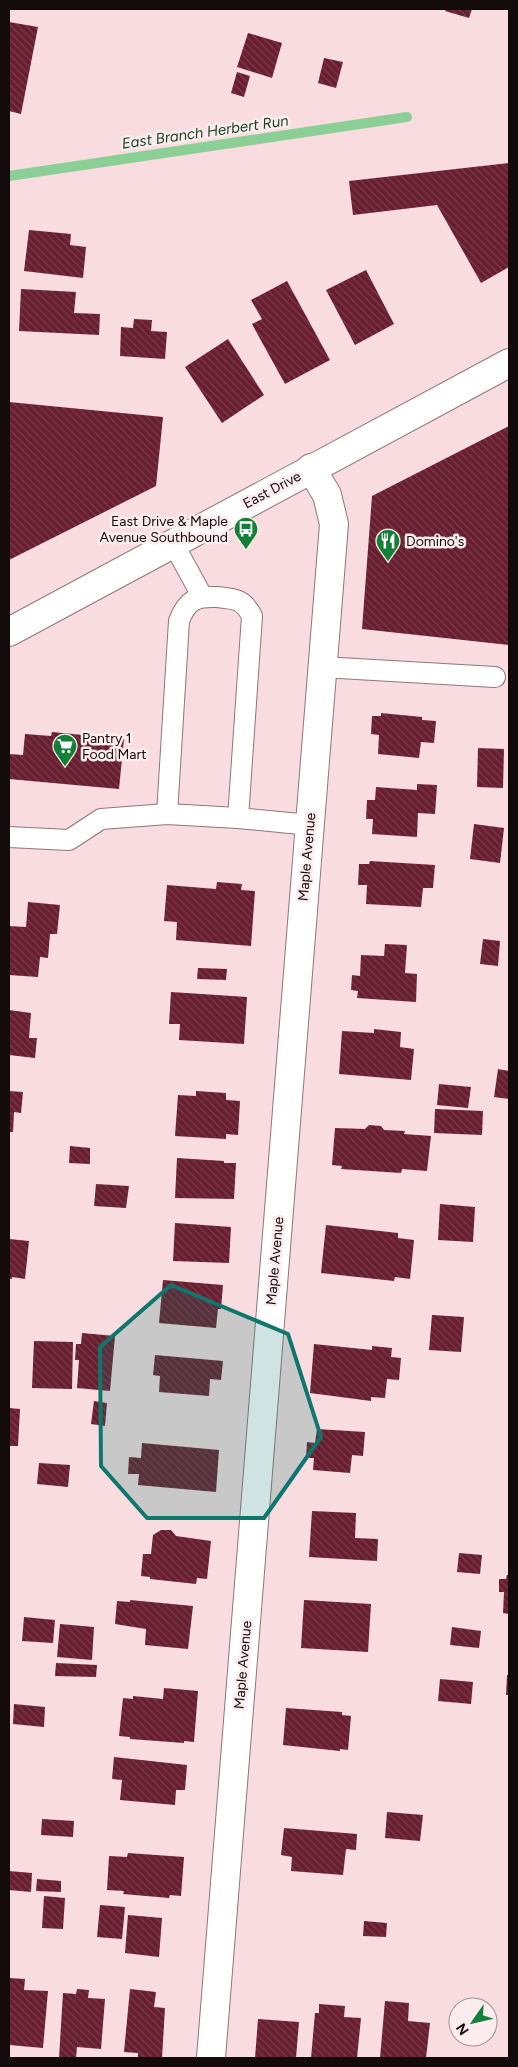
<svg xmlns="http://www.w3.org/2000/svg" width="518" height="2067" viewBox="0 0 518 2067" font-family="Figtree,sans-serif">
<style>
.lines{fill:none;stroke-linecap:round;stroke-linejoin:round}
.stream{stroke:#8bcf96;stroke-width:10}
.building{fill:url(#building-back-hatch)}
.lane-casing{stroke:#8f7679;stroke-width:22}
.street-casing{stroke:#8f7679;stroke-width:30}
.secondary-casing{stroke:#8f7679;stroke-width:30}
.lane{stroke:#fff;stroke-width:20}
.street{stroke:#fff;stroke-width:28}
.secondary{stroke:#fff;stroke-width:28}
.marked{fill:#0f766e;fill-opacity:0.2;stroke:#0f766e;stroke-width:4;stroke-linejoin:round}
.labels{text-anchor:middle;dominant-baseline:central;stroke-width:5;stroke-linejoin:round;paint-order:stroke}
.street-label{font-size:14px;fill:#130a0b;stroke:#fdecee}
.poi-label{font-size:14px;fill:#130a0b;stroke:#fdecee;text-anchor:start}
.water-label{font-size:15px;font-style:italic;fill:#164722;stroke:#fdecee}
</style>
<defs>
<pattern id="building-back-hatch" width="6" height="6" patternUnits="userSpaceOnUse" patternTransform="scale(1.25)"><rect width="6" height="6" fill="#691e2f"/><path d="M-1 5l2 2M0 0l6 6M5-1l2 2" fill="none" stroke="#793c4a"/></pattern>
</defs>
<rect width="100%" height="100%" fill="#f8dcdf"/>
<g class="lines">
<path class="stream" d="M9,176l398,-59"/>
</g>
<path class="building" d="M446,9h26l-3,9 -24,-7z
M9,22l29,5 -17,87 -12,-3z
M248,33l34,10 -10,35 -35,-11z
M324,58l19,4 -7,26 -18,-5z
M237,72l13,4 -6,21 -13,-4z
M509,163v104l-28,16 -44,-78 -84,10 -4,-34z
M29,230l42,4 -1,11 16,2 -3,31 -59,-7z
M366,270l28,54 -39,21 -29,-55z
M287,281l43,79 -45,24 -33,-60 10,-5 -11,-19z
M21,289l55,3 -2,21 26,1 -1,21 -80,-4z
M134,319l18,1 -1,11 16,1 -2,27 -45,-3 1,-29 12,1z
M228,339l36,56 -42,28 -37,-56z
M9,402l154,15 -7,69 -147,74z
M509,426v219l-147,-16 10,-133z
M381,713l41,4v3l14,1 -2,22 -13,-1 -2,16 -41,-4 1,-19 -8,-1 1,-18h9z
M52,732l72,7 -5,50 -110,-10v-25l14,1 2,-21 26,2z
M478,748l26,1 -1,39 -26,-1z
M417,784l20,1 -2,29 -17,-1 -1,24 -45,-3 1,-15h-7l1,-19h8l1,-13 41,3z
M474,824l30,4 -4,35 -30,-4z
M370,861l65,4 -2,23h-10l-2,19 -55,-3 1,-19h-9l1,-21h10z
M217,882l25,2 -1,6 14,1 -4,55 -75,-6 1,-18 -13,-1 3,-36 49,4z
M28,902l32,3 -3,29h-7l-2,24 -8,-1 -2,20 -29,-2v-49l17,1z
M483,939l17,2 -2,25 -18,-2z
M385,944l22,1 -2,28 12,1 -1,28 -59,-4 1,-7 -7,-1 1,-15 8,1 1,-21 23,1z
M198,968l29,1 -1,11 -29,-1z
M171,992l76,5 -3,47 -65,-4 1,-16h-11z
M9,1010l22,3 -2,25h8l-2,20 -26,-3z
M374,1029l27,3 -1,15 14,2 -3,31 -72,-6 3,-43 32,2z
M498,1069l11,2v28l-15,-2z
M439,1084l32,3 -3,21 -31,-3z
M9,1091l14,1 -2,21 -7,-1 -1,20h-4z
M196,1091l30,2v7l14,1 -2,34 -12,-1v5l-51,-3 3,-41 18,1z
M435,1109l48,2 -1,24 -48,-2z
M369,1125l12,1 3,4 21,1 -1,3 27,2 -4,35 -25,-2 -1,4 -60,-4 1,-3 -10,-1 3,-37 30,1z
M70,1146l20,2v16l-21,-1z
M177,1158l47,3v2h12l-2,36 -59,-1z
M96,1184l33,2 -3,22 -32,-2z
M440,1204l35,3 -2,35 -35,-2z
M175,1223l56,4 -2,36 -56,-2z
M326,1225l72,8v5l16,2 -4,39 -15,-2 -1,4 -73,-8z
M9,1239l20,2 -4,38 -13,-2v2h-3z
M163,1280l60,5 -2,24h-3l-2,19 -57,-5z
M432,1315l32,2 -3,35 -32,-2z
M82,1333l33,3 -5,55 -33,-3 2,-28h-4l1,-16h5z
M34,1341l39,1 -1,47 -40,-1z
M314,1344l58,6v-4l20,2 -1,9 10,1 -2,22 -12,-1 -2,19 -14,-1v4l-61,-8z
M155,1355l68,6 -2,19 -11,-1 -1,17 -50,-4 1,-16 -7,-1z
M94,1401l13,2 -2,23 -14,-2z
M9,1408l11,1 -2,37h-9z
M317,1429l48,3 -2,24 -11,-1 -2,18 -37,-3 1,-12h-8l1,-16 8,1z
M142,1443l77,7 -3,42 -78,-7 1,-11h-11l1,-17 12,1z
M39,1463l31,2 -2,22 -31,-3z
M312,1511l44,2 -1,25 23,1 -1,22 -68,-4z
M161,1530h10l5,6 35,5 -4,38 -10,-1 -1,6 -46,-5v-2l-9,-1 2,-22h8l2,-19z
M459,1553l23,2 -2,19 -23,-2z
M507,1575h2v39l-6,-1 1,-21h-5v-13h7z
M130,1600l63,6 -5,43 -43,-4 1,-16 -31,-5 2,-23 13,1z
M304,1600l67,4 -3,48 -67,-4z
M24,1617l31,3 -2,23 -31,-2z
M60,1624l34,3 -2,33 -35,-3z
M452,1627l29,4 -2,17 -29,-3z
M56,1663l41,2 -1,12 -41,-1z
M507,1675h2v20h-3z
M440,1679l33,3 -2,22 -33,-3z
M164,1688l34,3 -4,51 -10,-1v2l-54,-4v-2l-11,-1 4,-38 10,1v-3l30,3z
M14,1704l31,3 -1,20 -31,-3z
M286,1708l56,4v3l9,1 -3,34 -8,-1v2l-57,-6z
M114,1757l73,8 -2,25h-9l-1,15 -55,-5 2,-20 -10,-1z
M387,1812l36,3 -3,26 -35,-3z
M42,1819l32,2 -1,16 -32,-2z
M284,1828l73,6 -1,16 -10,-1 -3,26 -52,-4 1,-14 -11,-2z
M128,1853l56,4 -3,39 -11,-1 -1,3 -46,-4 1,-3 -17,-1 2,-34 18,1z
M9,1871l23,2 -1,19 -22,-2z
M37,1879l24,2v11l-25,-1z
M44,1896l21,2 -2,31 -21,-1z
M100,1905l25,2 -3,32 -25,-2z
M128,1915l34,3 -3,39 -34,-4z
M364,1921l23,2 -1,14 -23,-1z
M9,1978l16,1 -1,11 24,1 -5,57 -34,-3z
M77,1989l12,1 -1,8 17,1 -4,50 -24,-2 -1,11h-17l4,-65 13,1z
M130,1989l26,3 -2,15 11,1 -3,50h-24v-5l-14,-1z
M385,2001l24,2 -1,18 22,2 -4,35h-46z
M319,2004l26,2 -1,11 17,1 -4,40h-46l4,-45h4z
M258,2019l41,3 -3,36h-41z"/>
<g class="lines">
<defs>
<path id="lane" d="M173,543l29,53
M322,667l173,10
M167,814l12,-193c8,-21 17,-25 38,-24 19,2 26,2 35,19l-14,202
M9,837l60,3 32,-21 66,-5 71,4 72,7"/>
<path id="street" d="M211,2058l123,-1534 -7,-29 -16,-27"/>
<path id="secondary" d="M9,632l500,-269"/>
</defs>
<use href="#lane" class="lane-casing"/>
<use href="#street" class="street-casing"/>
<use href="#secondary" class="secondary-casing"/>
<use href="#lane" class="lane"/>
<use href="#street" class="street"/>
<use href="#secondary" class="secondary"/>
</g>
<path class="marked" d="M171,1285l117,49 33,103 -57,81h-117l-46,-52 -1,-119z"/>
<defs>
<symbol id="bus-pin" viewBox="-11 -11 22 30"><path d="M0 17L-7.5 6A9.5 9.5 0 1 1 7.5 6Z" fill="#128137" stroke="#fdecee"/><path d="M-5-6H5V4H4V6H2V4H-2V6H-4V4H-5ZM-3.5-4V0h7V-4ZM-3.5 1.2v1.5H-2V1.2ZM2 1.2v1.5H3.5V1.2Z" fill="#fff"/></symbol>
<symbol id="restaurant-pin" viewBox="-11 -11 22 30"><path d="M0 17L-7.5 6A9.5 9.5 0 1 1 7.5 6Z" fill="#128137" stroke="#fdecee"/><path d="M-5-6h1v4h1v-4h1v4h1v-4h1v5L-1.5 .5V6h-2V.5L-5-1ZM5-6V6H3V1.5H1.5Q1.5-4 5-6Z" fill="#fff"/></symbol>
<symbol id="supermarket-pin" viewBox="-11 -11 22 30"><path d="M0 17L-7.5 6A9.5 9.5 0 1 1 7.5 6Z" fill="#128137" stroke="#fdecee"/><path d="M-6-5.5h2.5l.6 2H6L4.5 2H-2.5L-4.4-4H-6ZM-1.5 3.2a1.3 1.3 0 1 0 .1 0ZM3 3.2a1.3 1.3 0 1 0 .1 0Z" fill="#fff"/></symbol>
</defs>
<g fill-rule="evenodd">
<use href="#bus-pin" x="232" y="515" width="28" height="38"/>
<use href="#restaurant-pin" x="374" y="527" width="28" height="38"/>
<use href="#supermarket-pin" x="51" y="732" width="28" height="38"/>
</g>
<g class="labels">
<g class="street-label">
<text transform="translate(272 490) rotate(-28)">East Drive</text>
<text transform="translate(307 857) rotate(-85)">Maple Avenue</text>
<text transform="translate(275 1261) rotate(-85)">Maple Avenue</text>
<text transform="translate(243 1665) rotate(-85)">Maple Avenue</text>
</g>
<g class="poi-label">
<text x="228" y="521" text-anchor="end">East Drive &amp; Maple<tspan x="228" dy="16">Avenue Southbound</tspan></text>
<text x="406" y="541">Domino's</text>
<text x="82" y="738">Pantry 1<tspan x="82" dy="16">Food Mart</tspan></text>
</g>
<g class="water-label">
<text transform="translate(205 132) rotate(-8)">East Branch Herbert Run</text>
</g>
</g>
<rect width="518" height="2067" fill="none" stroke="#130a0b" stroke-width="20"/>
<g transform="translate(473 2022) rotate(236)"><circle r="24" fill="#fdecee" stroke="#9f9293"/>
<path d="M0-4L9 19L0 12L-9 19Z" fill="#128137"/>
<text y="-8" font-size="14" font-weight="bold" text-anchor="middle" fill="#130a0b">N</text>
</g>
</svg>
